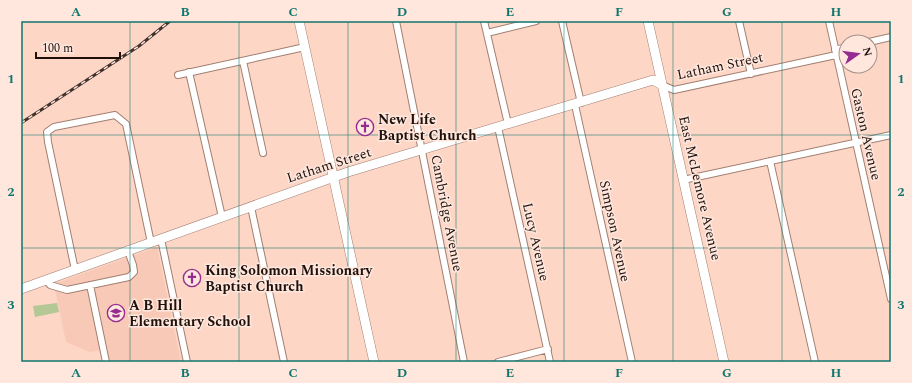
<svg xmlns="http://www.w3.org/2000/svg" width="912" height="383" viewBox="0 0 912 383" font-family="Spectral,serif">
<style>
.built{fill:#f7c9b6}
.green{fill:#b3c894}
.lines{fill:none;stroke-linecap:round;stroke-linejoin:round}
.street-casing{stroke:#a27f70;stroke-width:8}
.secondary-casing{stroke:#a27f70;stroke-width:10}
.street{stroke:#fff;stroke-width:6}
.secondary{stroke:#fff;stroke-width:9}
.rail-casing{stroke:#43322b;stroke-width:3}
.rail{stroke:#ffe7dd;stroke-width:1.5;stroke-dasharray:4.5;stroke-linecap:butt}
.grid{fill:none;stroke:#0f766e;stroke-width:1;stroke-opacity:0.55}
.labels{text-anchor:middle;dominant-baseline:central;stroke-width:3;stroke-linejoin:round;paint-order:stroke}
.street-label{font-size:14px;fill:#1e110c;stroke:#ffe7dd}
.poi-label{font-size:14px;font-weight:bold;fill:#1e110c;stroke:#ffe7dd;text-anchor:start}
.neatline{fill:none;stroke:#0f766e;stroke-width:1.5}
.grid-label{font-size:13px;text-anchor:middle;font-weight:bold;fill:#0f766e}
</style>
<rect width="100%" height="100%" fill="#fdd6c6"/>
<path class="built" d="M157,247l24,115h-78l-2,-12 -11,2 -24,-10 -12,-58z"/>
<path class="green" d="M57,303l2,9 -24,5 -2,-11z"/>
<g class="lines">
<defs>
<path id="street" d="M396,21l68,341
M484,21l24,103
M562,21l19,82
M739,21l12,53
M829,21l62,278
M487,33l49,-12
M869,42l22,-5
M835,50l11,-3
M243,61l20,92
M189,72l33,145
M178,75l127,-28
M662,85l12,5 162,-35
M575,105l57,257
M498,127l52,235
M770,161l45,201
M683,180l208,-45
M251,207l33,155
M161,239l26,123
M75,270l-27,-128 -1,-10 7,-5 61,-12 11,9 25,119
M46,280l4,5 17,5 62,-13 5,-5 -1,-7 -5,-14
M90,285l16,77
M498,362l50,-13"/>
<path id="secondary" d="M299,21l75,341
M648,21l76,341
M21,289l327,-117 305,-92 9,5"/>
</defs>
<use href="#street" class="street-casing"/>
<use href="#secondary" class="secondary-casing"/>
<use href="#street" class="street"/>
<use href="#secondary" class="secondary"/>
<defs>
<path id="rail" d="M21,123l118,-77 31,-25"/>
</defs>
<use href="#rail" class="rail-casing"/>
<use href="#rail" class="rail"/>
</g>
<path class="grid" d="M130,21v341M239,21v341M348,21v341M456,21v341M564,21v341M673,21v341M782,21v341M21,135h870M21,248h870"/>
<defs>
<symbol id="church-ring" viewBox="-11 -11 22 22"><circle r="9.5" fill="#ffe7dd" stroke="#952c90" stroke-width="1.5"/><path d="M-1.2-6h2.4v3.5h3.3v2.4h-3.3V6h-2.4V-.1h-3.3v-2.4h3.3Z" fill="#952c90"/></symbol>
<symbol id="school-ring" viewBox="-11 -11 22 22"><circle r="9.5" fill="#ffe7dd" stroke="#952c90" stroke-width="1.5"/><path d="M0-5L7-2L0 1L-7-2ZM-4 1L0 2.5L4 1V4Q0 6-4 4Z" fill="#952c90"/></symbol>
</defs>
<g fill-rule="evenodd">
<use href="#church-ring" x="355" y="117" width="20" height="20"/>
<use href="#church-ring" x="182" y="268" width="20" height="20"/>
<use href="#school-ring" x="106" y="303" width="20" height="20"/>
</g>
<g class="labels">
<g class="street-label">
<text transform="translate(720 66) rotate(-12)">Latham Street</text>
<text transform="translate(866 134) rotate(77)">Gaston Avenue</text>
<text transform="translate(329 165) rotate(-18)">Latham Street</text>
<text transform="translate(700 188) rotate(77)">East McLemore Avenue</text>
<text transform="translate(447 213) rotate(79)">Cambridge Avenue</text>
<text transform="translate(615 231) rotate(78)">Simpson Avenue</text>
<text transform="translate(536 242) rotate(77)">Lucy Avenue</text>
</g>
<g class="poi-label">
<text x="378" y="119">New Life<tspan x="378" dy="16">Baptist Church</tspan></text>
<text x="205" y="270">King Solomon Missionary<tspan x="205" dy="16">Baptist Church</tspan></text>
<text x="129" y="305">A B Hill<tspan x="129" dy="16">Elementary School</tspan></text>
</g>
</g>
<rect width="912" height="383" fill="none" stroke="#ffe7dd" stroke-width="44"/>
<g transform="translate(858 54) rotate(76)"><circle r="19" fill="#ffe7dd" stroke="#a59189"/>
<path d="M0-3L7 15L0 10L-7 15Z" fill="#952c90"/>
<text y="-6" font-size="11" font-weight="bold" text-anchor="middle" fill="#1e110c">N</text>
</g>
<path d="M36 52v6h84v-6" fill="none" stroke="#1e110c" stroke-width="2"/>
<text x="42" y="52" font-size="12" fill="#1e110c" stroke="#ffe7dd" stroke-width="3" paint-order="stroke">100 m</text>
<rect x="22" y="22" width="868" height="339" class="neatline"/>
<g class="grid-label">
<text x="76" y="16">A</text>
<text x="185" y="16">B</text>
<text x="293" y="16">C</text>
<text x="402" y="16">D</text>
<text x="510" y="16">E</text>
<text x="619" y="16">F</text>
<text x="727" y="16">G</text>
<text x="836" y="16">H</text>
<text x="11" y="83">1</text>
<text x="901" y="83">1</text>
<text x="11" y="196">2</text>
<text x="901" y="196">2</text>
<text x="11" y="309">3</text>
<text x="901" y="309">3</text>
<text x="76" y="377">A</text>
<text x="185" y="377">B</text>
<text x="293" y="377">C</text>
<text x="402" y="377">D</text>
<text x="510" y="377">E</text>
<text x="619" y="377">F</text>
<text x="727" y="377">G</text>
<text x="836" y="377">H</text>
</g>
</svg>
